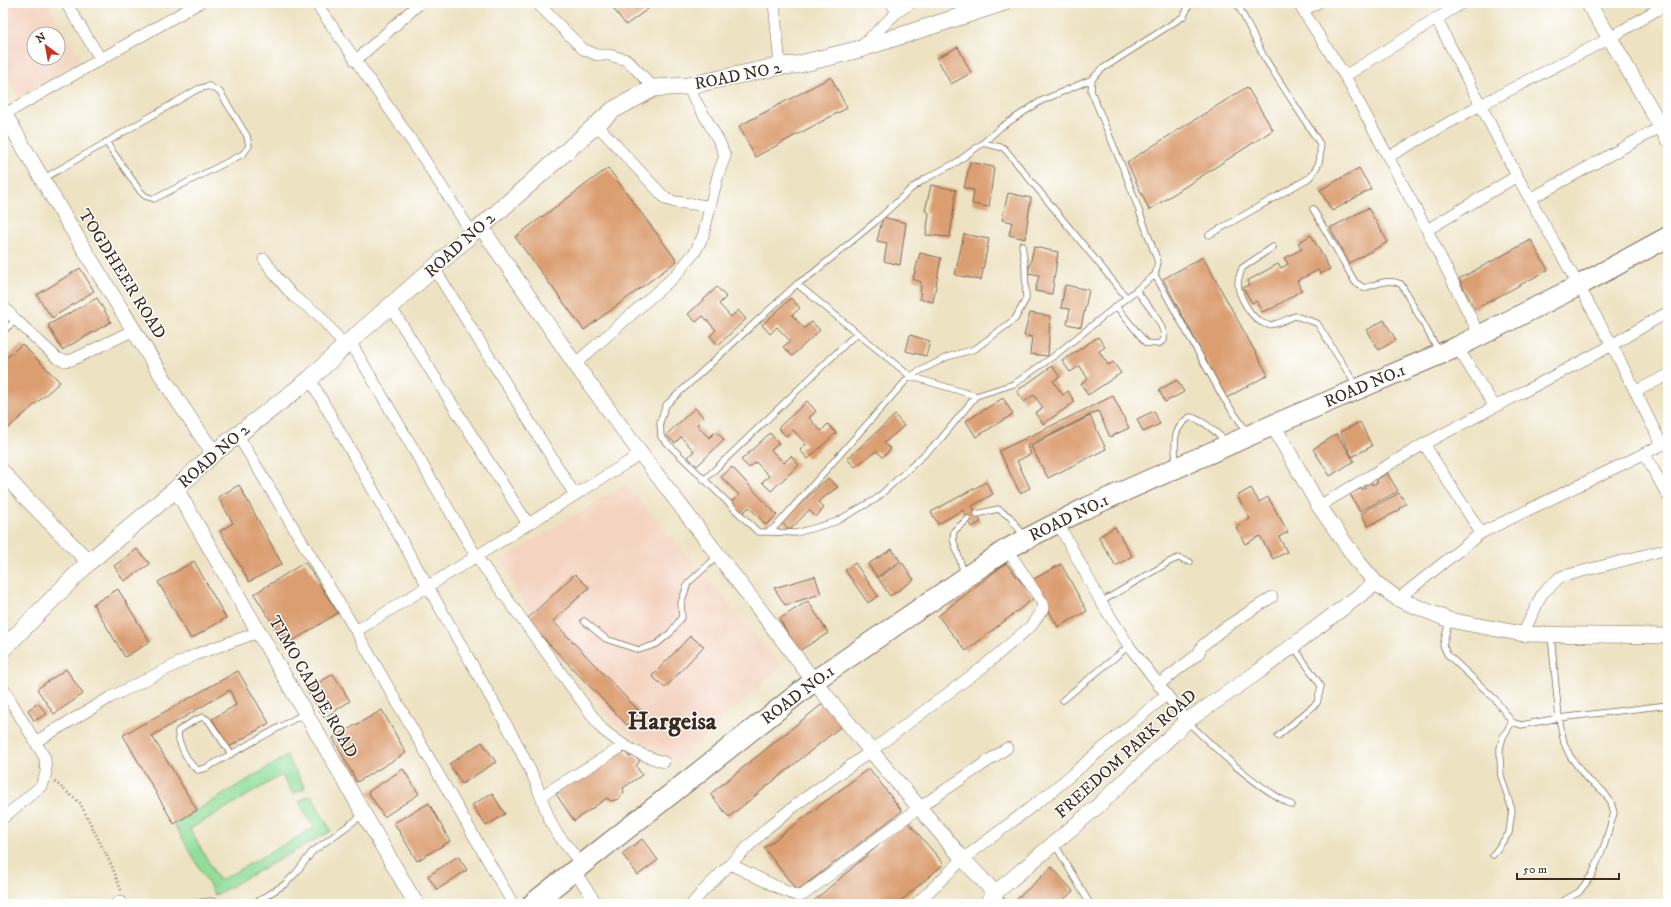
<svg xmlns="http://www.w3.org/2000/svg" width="1671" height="907" viewBox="0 0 1671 907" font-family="'IM FELL DW Pica',serif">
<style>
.built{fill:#f4d3c0;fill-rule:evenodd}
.green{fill:#91de9b;stroke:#66845c}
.building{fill:#db9e71}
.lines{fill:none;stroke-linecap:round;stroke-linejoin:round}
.lane-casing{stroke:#796a57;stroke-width:7}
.street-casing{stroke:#796a57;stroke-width:12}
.secondary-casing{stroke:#796a57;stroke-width:16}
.primary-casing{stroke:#796a57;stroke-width:18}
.highway-casing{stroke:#796a57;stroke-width:22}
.path{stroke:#796a57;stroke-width:2.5;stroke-dasharray:1 3;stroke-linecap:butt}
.lane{stroke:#fff;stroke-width:5.5}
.street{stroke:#fff;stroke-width:11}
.secondary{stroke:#fff;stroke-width:15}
.primary{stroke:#fff;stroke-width:17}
.highway{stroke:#fff;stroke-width:20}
.labels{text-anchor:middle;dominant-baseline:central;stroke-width:3;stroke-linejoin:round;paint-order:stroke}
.street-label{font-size:17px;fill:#3b2a1e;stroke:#fff}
.town-label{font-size:25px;font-weight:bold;fill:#3b2a1e;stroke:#fff}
</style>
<rect width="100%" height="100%" fill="#fff"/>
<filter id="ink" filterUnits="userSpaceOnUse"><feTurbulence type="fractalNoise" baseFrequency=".025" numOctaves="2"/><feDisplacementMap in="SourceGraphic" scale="8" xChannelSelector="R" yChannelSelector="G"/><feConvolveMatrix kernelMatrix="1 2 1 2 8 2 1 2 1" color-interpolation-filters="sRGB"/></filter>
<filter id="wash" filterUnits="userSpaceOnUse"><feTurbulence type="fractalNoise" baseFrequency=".012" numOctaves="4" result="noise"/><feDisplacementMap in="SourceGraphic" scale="16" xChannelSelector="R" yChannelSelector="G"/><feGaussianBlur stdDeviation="0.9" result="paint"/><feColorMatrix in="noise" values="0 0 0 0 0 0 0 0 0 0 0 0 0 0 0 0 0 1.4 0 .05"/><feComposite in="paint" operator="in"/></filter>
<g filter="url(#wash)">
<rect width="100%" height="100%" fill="#ede2c2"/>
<path class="built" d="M16,3h31l34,56 -62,38 -16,-26v-60zM34,34h24v24h-24z
M626,484l156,182 -106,96 -61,-37 -101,-137 -12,-28z"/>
<path class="green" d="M287,756l18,32 -12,6 -11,-19 -92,54 29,52 95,-53 -15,-26 12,-7 20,36 -116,64 -41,-71z"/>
<g id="blocks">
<path class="building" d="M609,3h18l1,2 2,-2h26l-30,22z
M958,47l13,26 -20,11 -14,-26z
M831,77l16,31 -92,49 -16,-31z
M1247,87l26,43 -124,80 -22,-48z
M970,162l24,5 -5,40 -17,-3 2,-14 -10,-2z
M608,168l69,93 -93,69 -69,-93z
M1359,168l12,21 -39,22 -12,-21z
M931,185l25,5 -6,47 -24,-2 3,-22 -4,-2z
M1008,193l23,5 -6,41 -16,-4 3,-13 -10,-2z
M1368,208l20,34 -39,21 -19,-35z
M883,217l23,6 -6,42 -16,-4 3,-18 -10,-2z
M964,234l25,5 -8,41 -26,-5z
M1311,235l19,34 -10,5 -2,-4 -21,11 5,9 -29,18 -11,4 -6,-11 -4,2 -9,-15 6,-3 -2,-4 31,-17 3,4 7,-4 -4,-6 18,-9 -4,-6z
M1531,240l17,30 -73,39 -16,-30z
M1034,247l24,5 -6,42 -17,-3 4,-16 -11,-2z
M920,253l21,5 -8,44 -13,-3 1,-17 -8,-3z
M1203,257l65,118 -42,23 -63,-119z
M80,268l14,23 -42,27 -15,-23z
M1065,285l24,5 -8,37 -14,-3 3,-15 -9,-1z
M717,287l9,10 -7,7 12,13 7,-7 8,9 -28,26 -8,-9 6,-6 -13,-14 -7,6 -8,-8z
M97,298l14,24 -49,28 -14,-25z
M791,298l9,10 -8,7 12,13 8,-6 8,8 -28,26 -9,-9 7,-6 -13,-14 -7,7 -8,-9z
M1030,313l20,3 -2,40 -18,-2 2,-17 -8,-1z
M1384,320l12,20 -17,10 -12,-20z
M910,335l20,6 -4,15 -20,-5z
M1098,337l7,10 -6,4 9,14 5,-3 8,11 -33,22 -7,-11 7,-5 -8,-13 -10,6 -8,-11z
M22,344l38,38 -57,51v-72z
M1052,366l8,11 -7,4 10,14 5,-4 7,11 -32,22 -8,-11 8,-5 -9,-13 -10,7 -7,-11z
M1177,380l7,12 -19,10 -6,-12z
M1113,396l16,32 -19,9 -12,-26 -71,35 4,8 -14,7 13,27 -10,5 -21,-42z
M1003,398l10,16 -37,23 -10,-16z
M807,401l9,10 -7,7 12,13 7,-7 8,9 -28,26 -8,-9 6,-6 -13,-14 -7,6 -8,-8z
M695,408l9,10 -7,7 12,13 7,-7 8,9 -27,26 -9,-9 6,-6 -13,-14 -6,6 -9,-8z
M1154,411l6,13 -17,8 -6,-13z
M895,415l9,11 -20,17 7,6 -8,8 -7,-6 -21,16 -8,-8z
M1090,416l16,33 -58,29 -17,-32z
M1360,422l12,24 -20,11 -12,-25z
M770,433l9,10 -8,7 13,13 7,-7 8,9 -28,26 -9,-9 7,-6 -13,-14 -7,6 -8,-8z
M1337,434l17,27 -24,15 -17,-27z
M732,467l45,48 -11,10 -17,-18 -7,7 -11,-12 8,-7 -18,-18z
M1387,473l11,18 -38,21 -10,-18 12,-6 1,2 3,-2 -2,-2 7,-4 1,3 6,-3 -2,-2z
M828,478l10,9 -20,15 6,6 -8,9 -7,-7 -19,20 -9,-8z
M986,482l7,12 -21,12 9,16 -9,5 -9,-17 -25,14 -7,-12z
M239,485l43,79 -33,18 -29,-51 13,-8 -15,-26z
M1251,488l8,14 9,-5 20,35 -9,5 8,15 -14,7 -13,-23 -15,8 -9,-17 14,-8 -13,-23z
M1399,493l7,11 -7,4 1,2 -32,16 -7,-12z
M1115,527l17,29 -16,10 -18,-29z
M137,549l13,15 -26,17 -10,-15z
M892,549l8,12 -23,16 -9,-13z
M194,561l32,57 -35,21 -33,-57z
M305,562l33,51 -52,32 -32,-51z
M902,562l12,18 -24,16 -12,-18z
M855,563l23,33 -10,7 -23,-33z
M1006,563l28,35 -68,53 -28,-35z
M1061,564l26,47 -29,16 -26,-47z
M575,574l14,14 -36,33 87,91 -13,13 -101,-105z
M815,576l6,18 -36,11 -11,-17z
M118,589l32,53 -25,15 -32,-53z
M808,601l20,32 -29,18 -20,-32z
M690,636l14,10 -39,42 -13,-12z
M66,669l17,25 -29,20 -17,-25z
M238,671l31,52 -40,24 -17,-28 24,-14 -6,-15 -78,46 45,74 -23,14 -51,-89z
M333,674l17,27 -26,17 -17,-28z
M826,701l18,23 -115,93 -19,-23z
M38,703l9,11 -13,7 -6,-11z
M382,710l24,43 -49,29 -24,-44z
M482,742l14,20 -34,22 -13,-20z
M623,748l6,9 5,-2 5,4v3l-3,4 6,9 -19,13 1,4 -5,7 -8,2 -4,-3 -33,23 -18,-27z
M869,768l33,43 -105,80 -33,-43z
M403,769l16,25 -35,23 -16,-25z
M492,793l13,21 -19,12 -14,-21z
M429,803l21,38 -33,20 -23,-38z
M907,821l37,43 -47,40h-87z
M642,839l16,21 -20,15 -16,-21z
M458,856l9,14 -30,20 -9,-14z
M1052,867l21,24 -14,13h-39l-4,-4z"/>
</g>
</g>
<g filter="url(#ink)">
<use href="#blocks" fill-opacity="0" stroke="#796a57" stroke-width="1"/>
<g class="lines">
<defs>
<path id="lane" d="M1190,3l-6,13 -82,53 -10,10 -1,12 36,87 31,84 -3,13 69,124 24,34
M983,143l18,-16 40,-26 51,-22
M43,179l155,-90 11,-3 11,6 27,44 2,10 -6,8 -89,45 -9,-3 -5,-5 -34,-49
M1313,209l42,73 9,6c13,-4 25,-10 37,-4l37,66
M1209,235l100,-57c11,-13 12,-18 11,-34l-56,-87 -27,-54
M1022,245l3,21 1,33 -11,20 -40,30 -28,8 -37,19 -134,150 -8,6h-10l-97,-95 -1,-15 6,-17 131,-121 15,-10 63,-52 37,-34 13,-9 32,-17 26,-19 21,5 123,150
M1273,247l-31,21c-1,4 -4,10 -4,15 0,13 14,37 27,41 10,3 21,-5 30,-8l22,7 40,64
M797,284l113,92 66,20 38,-12 40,-28 101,-81
M1116,306l30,37 12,1 6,-4c2,-16 -19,-37 -28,-50
M3,331l13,-11
M1176,464c-1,-20 -5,-35 14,-47 14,3 25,15 36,24
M704,480l153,-147
M977,514l21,-5 12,8 14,19
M769,532l27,1 39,-11 41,-23 64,-59 36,-44
M964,573l-11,-34 1,-8 14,-12
M1101,602l70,-41 7,-3 12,4
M584,621l22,18 33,11 18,-6 13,-11 12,-16 -1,-14 7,-20 30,-27
M1449,621l-6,24 4,9 48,45 17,23 9,3 38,-7 109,-13
M1551,635l8,83 5,25 6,13 16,22 17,13 8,11 3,11 -10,33 -12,29 -13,17 -21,12
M1063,700l66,-54
M1188,722c32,31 65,63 104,83
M1278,736l39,-33 4,-17 -27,-39
M231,754l-23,-34 -5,-3 -8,3 -17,11c-1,11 11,34 20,39l8,-2 99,-55
M1054,843l36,61
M1493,855l16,-22 3,-23 -11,-34 -1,-17v-11l3,-11 9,-15
M996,894l9,10
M190,904l20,-3 15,3
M254,904l31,-20 11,-11 16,-21 52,-38"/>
<path id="street" d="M66,3l34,55
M316,3l104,150 52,80
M537,3l46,46 14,6h12l18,5 27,28
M774,3l6,63
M891,3l6,9
M1298,3l47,73 82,154 53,106
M1303,11l14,-8
M1436,18l81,158 95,169 50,100
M862,46l35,-34 14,-9
M355,61l65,-58
M1345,76l117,-73
M5,114l194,-111
M596,124l70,75 9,3 35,4
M1388,157l85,-48 137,-71 58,-35
M1530,199l138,-76
M1427,230l90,-54
M264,259l12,17 17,20 26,19 26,31
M434,268l141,227
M3,306l13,14 41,38 8,3 7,-1 62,-30
M390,306l138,218
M350,341l126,215 126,173c22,18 35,25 62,33
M1457,347l38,60
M575,364l100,-88 20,-24 8,-16 15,-61 7,-19 -6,-15 -32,-55
M310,379l205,361 19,38 16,43 6,11 25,32
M1636,391l32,-16
M237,434l119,197 157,273
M1424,444l57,89
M1644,453l24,43
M1319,506l105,-62 179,-94 65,-38
M1058,523l43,79 28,44 58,75
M1398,599l83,-66 187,-91
M356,631l285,-177
M1523,634l19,-40 18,-17 108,-28
M1158,685l40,-31 4,-8 21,-17 49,-32
M3,688l42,70 1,15 -5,13 -38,32
M35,742l74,-44 88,-44 62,-22
M541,796l82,-50
M730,864l53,26 15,6 5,-1 117,-88 87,-59
M574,871l23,33
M116,904l4,-3
M692,904l10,-12 65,-64 34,-27 70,-50 112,-84 48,-41 12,-17 -1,-7 -35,-53
M916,904l47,-45 88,-67 115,-97"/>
<path id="secondary" d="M1588,3l22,35 58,101
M3,111c36,64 74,127 113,190 31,51 62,103 98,152
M481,227l94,137 66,90 173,227 57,70 92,108 32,34
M1273,425l46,81 40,57 17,20 22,16 51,21 74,14 145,2
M3,472l15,18 71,72
M176,489l240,415
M986,904l9,-11 103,-87 89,-85 71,-49 118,-89"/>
<path id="primary" d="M3,649l86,-87 87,-73 38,-36 96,-74 40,-38 84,-73 38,-35 9,-6 132,-117 41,-22 33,-2 93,-20 16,-1 64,-16 142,-46"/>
<path id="highway" d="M532,904l282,-223 193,-132 77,-40 189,-84 184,-78 121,-61 90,-49"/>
</defs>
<use href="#lane" class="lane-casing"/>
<use href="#street" class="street-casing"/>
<use href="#secondary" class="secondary-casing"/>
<use href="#primary" class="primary-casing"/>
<use href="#highway" class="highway-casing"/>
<path class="path" d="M55,782l25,21 32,63 9,24"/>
<use href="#lane" class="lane"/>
<use href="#street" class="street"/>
<use href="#secondary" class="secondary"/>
<use href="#primary" class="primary"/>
<use href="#highway" class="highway"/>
</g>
</g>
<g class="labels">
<g class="street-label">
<text transform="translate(738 76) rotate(-11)">ROAD NO 2</text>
<text transform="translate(460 245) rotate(-42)">ROAD NO 2</text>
<text transform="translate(122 274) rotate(58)">TOGDHEER ROAD</text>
<text transform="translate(1365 386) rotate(-23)">ROAD NO.1</text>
<text transform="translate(214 456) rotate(-41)">ROAD NO 2</text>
<text transform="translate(1069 518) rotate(-26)">ROAD NO.1</text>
<text transform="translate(313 687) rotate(60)">TIMO CADDE ROAD</text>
<text transform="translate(798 695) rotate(-37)">ROAD NO.1</text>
<text transform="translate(1126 754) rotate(-42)">FREEDOM PARK ROAD</text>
</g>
<g class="town-label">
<text x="672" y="721">Hargeisa</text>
</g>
</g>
<rect width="1671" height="907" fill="none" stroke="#fff" stroke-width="16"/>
<g transform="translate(46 46) rotate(328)"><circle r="19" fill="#ffffff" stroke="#b1aaa5"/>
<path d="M0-3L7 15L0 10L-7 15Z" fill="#c8321e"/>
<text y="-6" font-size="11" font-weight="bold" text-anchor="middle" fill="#3b2a1e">N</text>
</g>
<path d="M1517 873v6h102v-6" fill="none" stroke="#3b2a1e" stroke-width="2"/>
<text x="1523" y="873" font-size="12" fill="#3b2a1e" stroke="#ffffff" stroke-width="3" paint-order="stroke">50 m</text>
</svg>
